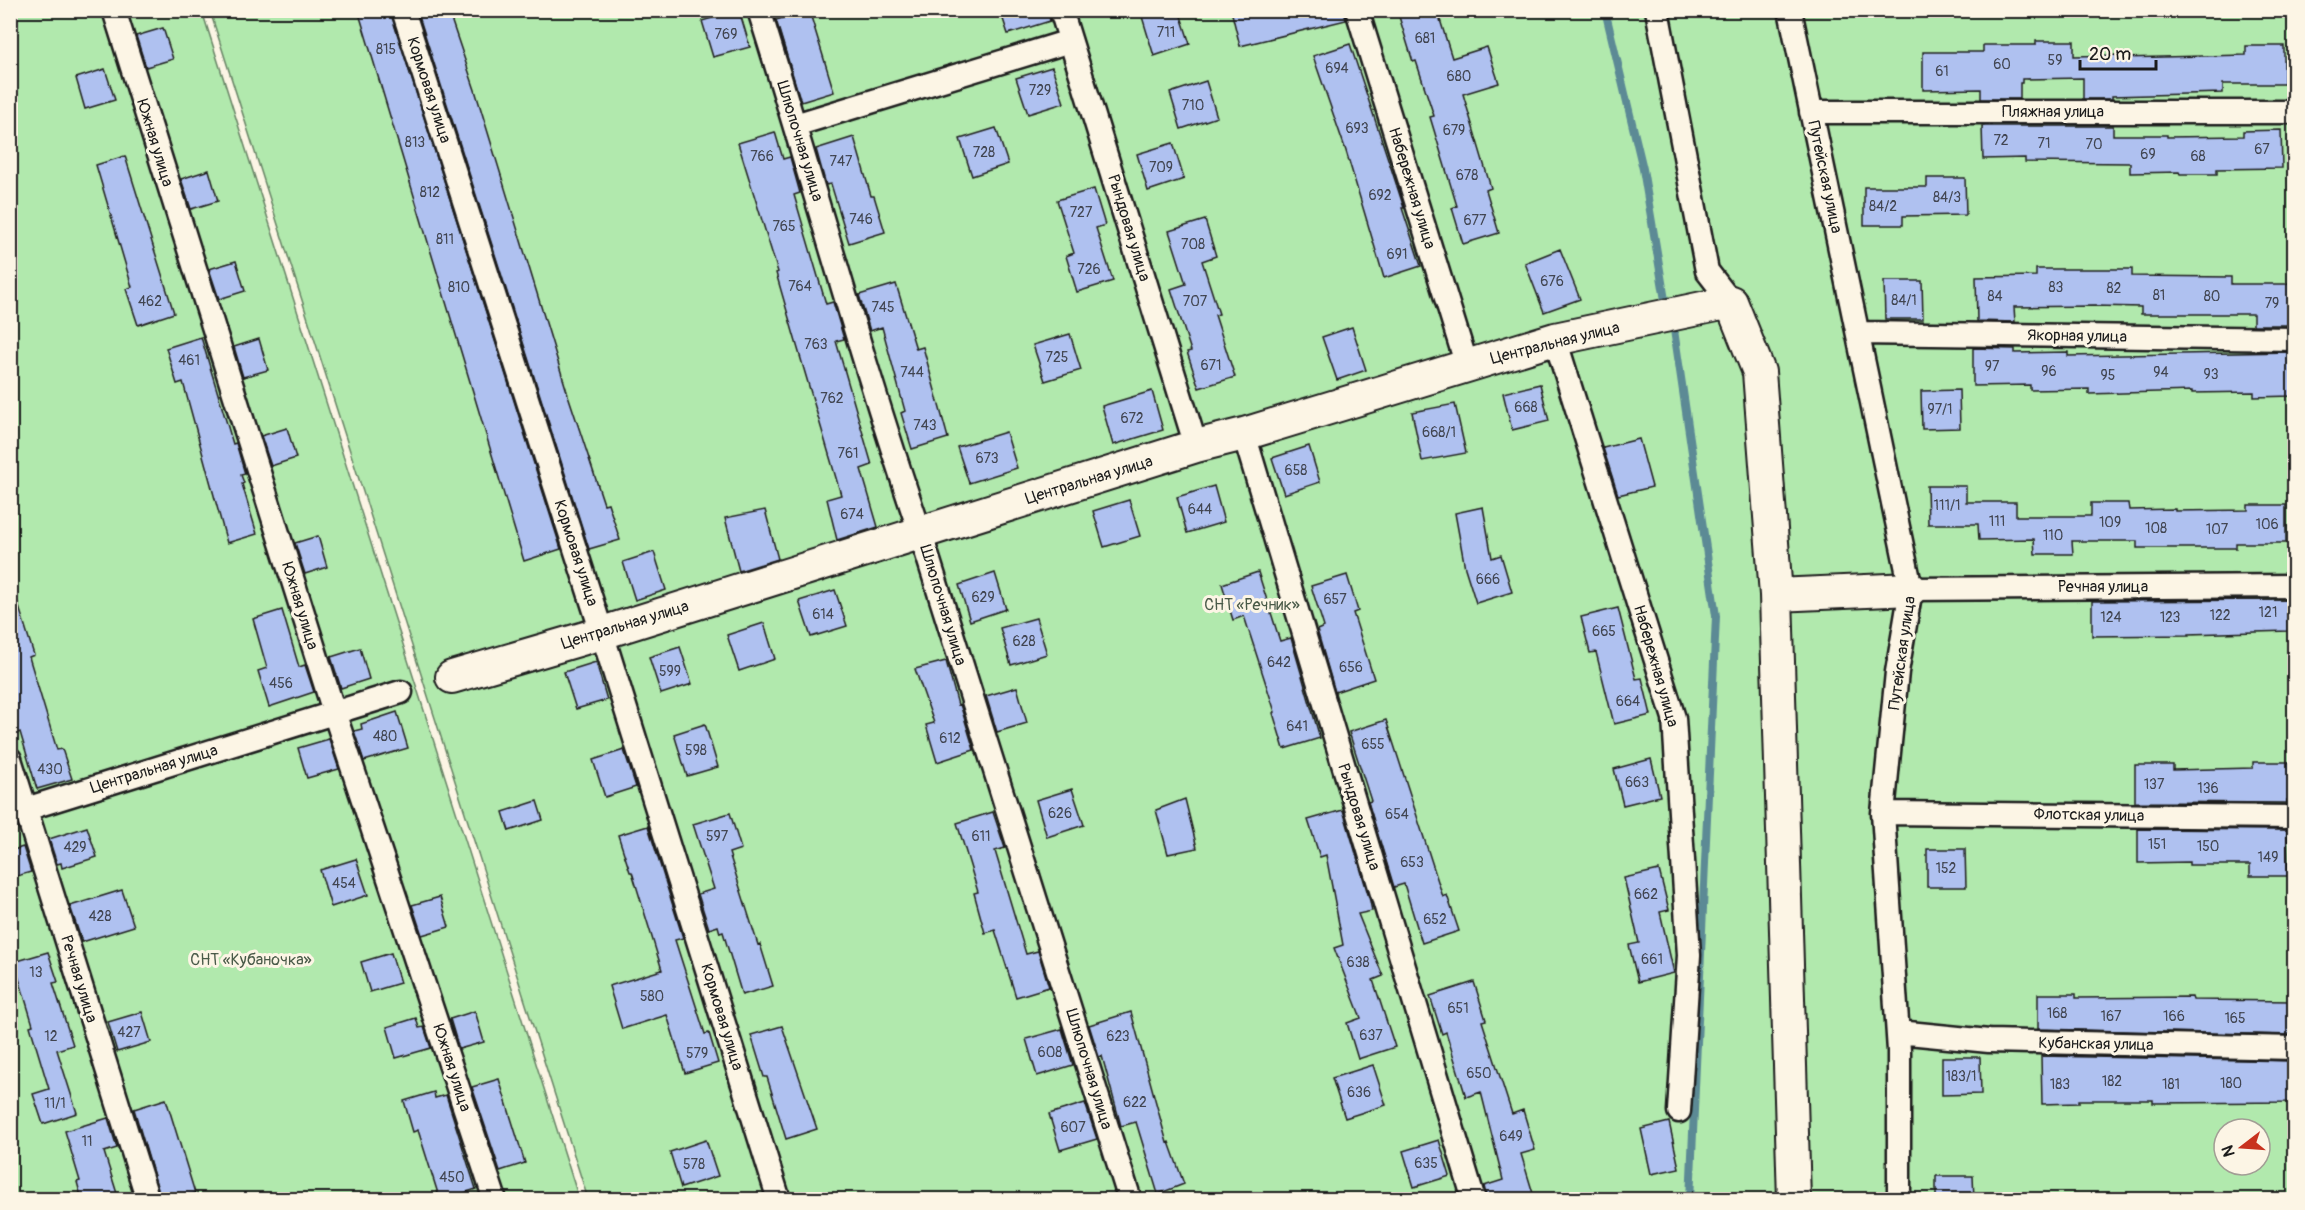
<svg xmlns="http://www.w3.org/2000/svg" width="2305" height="1210" viewBox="0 0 2305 1210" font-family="Pangolin,sans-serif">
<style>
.green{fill:#b1e9ad;stroke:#668264;stroke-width:1.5;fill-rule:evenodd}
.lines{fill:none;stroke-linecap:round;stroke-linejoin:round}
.stream{stroke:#5c8a95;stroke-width:8}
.building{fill:#afc1f0;stroke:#1c1c1c;stroke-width:1.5}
.street-casing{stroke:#1c1c1c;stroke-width:27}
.secondary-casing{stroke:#1c1c1c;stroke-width:36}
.street{stroke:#fcf5e5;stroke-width:22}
.secondary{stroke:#fcf5e5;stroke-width:32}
.labels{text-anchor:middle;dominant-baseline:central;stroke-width:6;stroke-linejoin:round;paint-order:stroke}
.number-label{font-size:14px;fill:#414551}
.street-label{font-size:16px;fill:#1c1c1c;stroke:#fcf5e5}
.park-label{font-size:16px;fill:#495a48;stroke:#fcf5e5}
</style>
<rect width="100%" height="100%" fill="#fcf5e5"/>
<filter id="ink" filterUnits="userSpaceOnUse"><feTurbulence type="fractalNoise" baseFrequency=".0167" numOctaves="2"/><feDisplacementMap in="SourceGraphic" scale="12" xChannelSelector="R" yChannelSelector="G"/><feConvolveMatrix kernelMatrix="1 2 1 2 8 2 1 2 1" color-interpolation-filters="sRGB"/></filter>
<g filter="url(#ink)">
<path class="green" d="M10,11h192l377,1188h-568z
M210,11h2084v1188h-1706zM2224,1129h36v36h-36z"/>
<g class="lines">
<path class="stream" d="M1605,10l38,159 22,131
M1674,330l42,286 -26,584"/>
</g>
<path class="building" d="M358,10h32l171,539 -37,12z
M417,10h31l27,80 93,305 36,109 4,-1 12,37 -31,9z
M739,10l11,37 -37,10 -11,-36z
M809,10l25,82 -33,10 -25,-82z
M1000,10h48l2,11 -42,13z
M1140,10h39l11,34 -36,12z
M1231,10h113l2,10 -106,26z
M1397,10h40l15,48 35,-11 12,36 -36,11 28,94 -5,2 13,43 -36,11 -11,-36 5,-2 -27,-89 4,-1 -18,-55 -3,1z
M163,28l10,31 -27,8 -10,-31z
M2036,41h38v15l47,-1v3l125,-3v-9h38v38h-61v9l-111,3v3h-29v-21l-61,1v4h-2v16h-39v-10l-58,1v-38h60v-7h53z
M1350,44l42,127 12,37h-2l19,58 -37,12 -38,-127 -33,-95z
M1052,67l12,36 -36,11 -12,-36z
M105,69l10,31 -30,9 -9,-31z
M1206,81l11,36 -36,12 -11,-36z
M1982,126h131v9h54v2l76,-1v-5l38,-1 1,38 -65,1v5h-37l-1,-2 -49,1v-10l-105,-1v-4l-42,1z
M996,128l12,36 -36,12 -12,-37z
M775,132l8,27 7,-2 10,36 -6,2 32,109 7,-2 11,37 -8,2 36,124 -11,4 17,58 -41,13 -10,-41 14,-4 -48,-163 -17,-59 2,-1 -40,-129z
M854,137l17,59h3l11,36 -36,11 -18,-59 -5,1 -10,-36z
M1173,143l11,36 -36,12 -11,-37z
M125,156l49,157 -36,12 -12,-36 6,-2 -36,-122z
M209,170l9,31 -27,8 -10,-30z
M1927,178h38l1,37 -63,1v9h-39v-38h63z
M1094,189l11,36 -9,3 17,53 -36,11 -11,-36 8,-3 -17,-53z
M1205,220l11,36 -14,5 17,53 -4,1 20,62 -36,11 -12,-36 4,-1 -20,-62 15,-5 -17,-53z
M1560,249l20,50 -36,13 -19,-49z
M236,261l9,30 -26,8 -10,-30z
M2036,269h96v7l99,1v7h60v41h-38v-11h-112v-7l-46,-1 -81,1 1,15 -38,-1 -1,-44 60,-1z
M1884,281h38l1,38h-38z
M896,284l20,65 7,-2 25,91 -36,11 -11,-36 4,-2 -23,-84 -12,4 -11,-36z
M1352,327l14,43 -29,10 -15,-43z
M1070,334l11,36 -36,11 -12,-36z
M201,337l32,107 3,-1 9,31 -4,1 3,8 -2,1 15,50 -30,9 -44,-161 -6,2 -11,-36z
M259,339l9,31 -25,7 -9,-30z
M1973,348l42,1v4l53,-1v4l223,-4 1,44 -38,1v-5l-62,1v-2l-103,3v-5l-59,1v-5l-57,1z
M1540,384l9,37 -37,9 -9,-37z
M1959,390l1,38 -38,1 -1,-38z
M1152,391l11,39 -50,15 -11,-39z
M1455,404l11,49 -44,8 -10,-49z
M287,428l9,30 -25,8 -10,-30z
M1006,432l11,36 -48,15 -12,-36z
M1639,439l13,48 -34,8 -15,-47z
M1309,446l11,36 -36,12 -12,-36z
M1214,486l10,36 -37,11 -10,-36z
M1927,486h39v16h50v14h75v-13h37l1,7 46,-1v2l73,-1v-5h38v38h-50v5h-99v-7h-65l1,13h-38l-1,-15 -55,1 -1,-16h-50z
M1129,500l11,36 -36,11 -11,-36z
M1483,507l9,51 9,-3 11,37 -36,11 -11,-35 -10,-55z
M765,510l13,49 -39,12 -14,-53z
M318,536l9,31 -22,7 -10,-31z
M654,552l12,38 -31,10 -12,-38z
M1258,572l22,69 11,-3 29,100 -36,11 -11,-36 2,-1 -31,-96 -11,4 -11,-36z
M995,573l11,36 -36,12 -11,-36z
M1347,575l11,36 -5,2 21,66 -39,13 -18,-62 7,-3 -13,-41z
M835,590l12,36 -36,11 -12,-36z
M15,594l19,61 -5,2 28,93 5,-1 10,30 -35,10 -17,-57 -5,2 -5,-14v-125z
M2287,600l1,31 -99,3v1l-97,1v-35z
M1618,608l18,71 6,-1 9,37 -37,9 -18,-72 -6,1 -9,-36z
M282,610l17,57 6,-2 9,27 -45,15 -11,-36 9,-3 -14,-49z
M1036,618l11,36 -36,11 -11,-37z
M764,623l11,36 -36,12 -12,-36z
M680,647l12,37 -31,10 -12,-37z
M360,648l9,31 -28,9 -10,-31z
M946,661l12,44 2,-1 14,46 -37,12 -11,-37 8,-2 -19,-54z
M596,662l11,38 -31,9 -12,-37z
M1017,687l10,36 -30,9 -11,-36z
M397,712l11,36 -44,13 -10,-30 8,-2 -1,-5z
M1386,720l57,177 4,-2 12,36 -37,12 -18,-59 -10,3 -26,-85 3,-1 -22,-69z
M705,724l13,43 -31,9 -13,-42z
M329,739l10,30 -32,9 -9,-30z
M624,750l12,37 -31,10 -12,-37z
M1651,759l9,37 -37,9 -9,-36z
M2253,762h38l1,38h-5v3l-152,-1v-37h38v5l80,-2z
M1072,789l12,36 -37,12 -11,-37z
M1185,799l12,49 -29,6 -12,-44z
M537,801l6,19 -34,11 -6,-19z
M1343,810l27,91 2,10 -14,3 25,62 -10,4 22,67 -37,12 -11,-36 14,-5 -27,-70 9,-3 -17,-90 -6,2 -12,-37z
M993,812l12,36 -10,3 31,103 12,-3 11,36 -33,10 -21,-67 -10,3 -11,-40 4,-1 -21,-69z
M730,813l11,36 -12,4 29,92 2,-1 13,42 -31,9 -19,-63 -3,1 -2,-7 -9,3 -11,-35 16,-5 -21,-65z
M648,826l35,112 -8,2 30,94 4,-1 9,30 -33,10 -18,-58 -45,14 -13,-43 53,-16 -30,-98h-2l-12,-37z
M87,827l10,30 -35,11 -1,-5 -4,1 -8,-25z
M2138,829l149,1 1,46h-38v-11h-61v-3l-51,1z
M23,847l8,25 -21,6v-27z
M1927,849h38l1,38h-39z
M356,859l12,36 -37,12 -11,-37z
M1659,870l10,40 -9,2 14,61 -36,9 -9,-37 10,-2 -15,-65z
M122,890l12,36 -52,16 -12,-36z
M440,897l9,30 -27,8 -10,-30z
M48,952l10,30 -5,1 20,62 -16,5 20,63 -34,11 -10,-30 16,-5 -19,-63 3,-1 -19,-63z
M391,953l9,30 -30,9 -9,-30z
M1474,982l12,38 -4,1 30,93 11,-4 12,40 -14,4 14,46h-48l-3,-14 19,-6 -22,-88 -15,5 -20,-65 -4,2 -12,-38z
M2038,994h38v4l116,-1 1,3 102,1v34l-257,-6z
M475,1011l9,31 -25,7 -9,-30z
M142,1012l9,30 -34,10 -9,-30z
M1131,1012l36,131 2,-1 15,42 -26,10 -22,-72 -15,4 -19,-70 -3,1 -10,-32z
M416,1018l3,10 5,-1 7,21 -35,10 -9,-31z
M782,1026l35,103 -31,10 -19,-62h-3l-13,-42z
M1062,1029l11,36 -36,11 -11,-37z
M2041,1056l254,5v41l-142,1v-3h-74v3l-37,1z
M1942,1057h38l1,37 -39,1z
M1373,1065l13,40 -41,13 -13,-40z
M499,1079l26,84 -25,8 -28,-84z
M434,1092l1,6 11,-3 30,94 -33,11h-3l-22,-70 -5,2 -9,-31z
M166,1099l29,94 -21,7h-13l-27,-91z
M1085,1103l12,36 -37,11 -11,-36z
M108,1118l9,30 -13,4 15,48h-37l-5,-18 3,-1 -15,-50z
M1669,1122l10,46 -28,6 -10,-45z
M706,1140l12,36 -37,12 -11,-36z
M1439,1140l11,36 -36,11 -11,-36z
M1936,1176h37l1,24h-38z"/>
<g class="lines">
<defs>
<path id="street" d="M114,10l220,702 161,488
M403,10l199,623 177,567
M759,10c55,174 102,350 161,522l210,668
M1061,10l135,436
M1357,10l110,356
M1657,10l50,261 24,31
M1790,10l121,579 -14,83 -14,141 16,238v149
M1811,112h483
M795,125l275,-84
M1859,333l435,6
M1555,339l119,379 15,237 -10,156
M1244,434l230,766
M1911,589l383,-3
M10,759l138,441
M1883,813l411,4
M10,814l391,-122
M1898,1032l91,9 305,7"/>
<path id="secondary" d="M452,677l150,-44 594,-187 48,-12 311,-95 176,-37 28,70 17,223
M1794,1200l-18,-605 135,-6"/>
</defs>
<use href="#street" class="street-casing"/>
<use href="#secondary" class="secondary-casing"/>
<use href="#street" class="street"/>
<use href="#secondary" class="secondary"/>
</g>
</g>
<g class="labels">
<g class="number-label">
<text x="1166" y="32">711</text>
<text x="726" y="34">769</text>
<text x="1425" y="38">681</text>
<text x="386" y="49">815</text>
<text x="2055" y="60">59</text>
<text x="2002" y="64">60</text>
<text x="1337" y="68">694</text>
<text x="1942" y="71">61</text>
<text x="1459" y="76">680</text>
<text x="1040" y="90">729</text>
<text x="1193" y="105">710</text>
<text x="1357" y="128">693</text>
<text x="1454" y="130">679</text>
<text x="2001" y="140">72</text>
<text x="415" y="142">813</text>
<text x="2044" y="143">71</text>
<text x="2094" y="144">70</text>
<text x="2262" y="149">67</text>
<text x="984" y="152">728</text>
<text x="2148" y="154">69</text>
<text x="762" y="156">766</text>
<text x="2198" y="156">68</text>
<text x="841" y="161">747</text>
<text x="1161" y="167">709</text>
<text x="1467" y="175">678</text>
<text x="430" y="192">812</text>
<text x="1380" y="195">692</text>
<text x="1947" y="197">84/3</text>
<text x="1883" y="206">84/2</text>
<text x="1081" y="212">727</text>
<text x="861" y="219">746</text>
<text x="1475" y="220">677</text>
<text x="784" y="226">765</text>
<text x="445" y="239">811</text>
<text x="1193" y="244">708</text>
<text x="1397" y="254">691</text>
<text x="1089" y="269">726</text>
<text x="1552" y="281">676</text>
<text x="800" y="286">764</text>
<text x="459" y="287">810</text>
<text x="2056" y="287">83</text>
<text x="2114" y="288">82</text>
<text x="2159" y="295">81</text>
<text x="1995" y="296">84</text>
<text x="2212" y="296">80</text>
<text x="1904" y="300">84/1</text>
<text x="150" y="301">462</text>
<text x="1195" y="301">707</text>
<text x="2272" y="303">79</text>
<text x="883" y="307">745</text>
<text x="816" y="344">763</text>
<text x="1057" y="357">725</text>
<text x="189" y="360">461</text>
<text x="1211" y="365">671</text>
<text x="1992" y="366">97</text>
<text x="2049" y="371">96</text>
<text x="912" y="372">744</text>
<text x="2161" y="372">94</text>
<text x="2211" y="374">93</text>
<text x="2108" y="375">95</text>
<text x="832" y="398">762</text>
<text x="1526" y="407">668</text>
<text x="1940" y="409">97/1</text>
<text x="1132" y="418">672</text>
<text x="925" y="425">743</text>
<text x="1439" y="432">668/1</text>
<text x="848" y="453">761</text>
<text x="987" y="458">673</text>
<text x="1296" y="470">658</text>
<text x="1947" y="505">111/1</text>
<text x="1200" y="509">644</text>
<text x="852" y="514">674</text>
<text x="1997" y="521">111</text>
<text x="2110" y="522">109</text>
<text x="2267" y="524">106</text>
<text x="2156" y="528">108</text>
<text x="2217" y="529">107</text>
<text x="2053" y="535">110</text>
<text x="1488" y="579">666</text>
<text x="983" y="597">629</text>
<text x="1335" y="599">657</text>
<text x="2268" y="612">121</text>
<text x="823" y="614">614</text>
<text x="2220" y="615">122</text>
<text x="2111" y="617">124</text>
<text x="2170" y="617">123</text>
<text x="1604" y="631">665</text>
<text x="1024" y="641">628</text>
<text x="1279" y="662">642</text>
<text x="1351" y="667">656</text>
<text x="670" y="671">599</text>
<text x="281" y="683">456</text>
<text x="1628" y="701">664</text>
<text x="1297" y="726">641</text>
<text x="385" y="736">480</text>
<text x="950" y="738">612</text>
<text x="1373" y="744">655</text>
<text x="696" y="750">598</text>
<text x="50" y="769">430</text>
<text x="1637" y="782">663</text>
<text x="2154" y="784">137</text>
<text x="2208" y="788">136</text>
<text x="1060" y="813">626</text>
<text x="1397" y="814">654</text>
<text x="717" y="836">597</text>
<text x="981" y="836">611</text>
<text x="2157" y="844">151</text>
<text x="2208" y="846">150</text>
<text x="75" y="847">429</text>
<text x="2268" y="857">149</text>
<text x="1412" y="862">653</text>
<text x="1946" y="868">152</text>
<text x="344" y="883">454</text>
<text x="1646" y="894">662</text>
<text x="100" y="916">428</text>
<text x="1435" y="919">652</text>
<text x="1652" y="959">661</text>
<text x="1358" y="962">638</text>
<text x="36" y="972">13</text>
<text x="652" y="996">580</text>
<text x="1458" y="1008">651</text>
<text x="2057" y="1013">168</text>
<text x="2111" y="1016">167</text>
<text x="2174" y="1016">166</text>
<text x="2235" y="1018">165</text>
<text x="129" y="1032">427</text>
<text x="1371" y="1035">637</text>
<text x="51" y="1036">12</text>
<text x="1118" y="1036">623</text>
<text x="1050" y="1052">608</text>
<text x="697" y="1053">579</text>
<text x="1479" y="1073">650</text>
<text x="1961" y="1076">183/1</text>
<text x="2112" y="1081">182</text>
<text x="2231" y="1083">180</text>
<text x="2060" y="1084">183</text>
<text x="2171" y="1084">181</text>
<text x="1359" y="1092">636</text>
<text x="1135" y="1102">622</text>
<text x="55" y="1103">11/1</text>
<text x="1073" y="1127">607</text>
<text x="1511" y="1136">649</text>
<text x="87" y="1141">11</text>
<text x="1426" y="1163">635</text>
<text x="694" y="1164">578</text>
<text x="452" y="1177">450</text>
</g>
<g class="street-label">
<text transform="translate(429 90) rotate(72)">Кормовая улица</text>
<text x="2053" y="112">Пляжная улица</text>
<text transform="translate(800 141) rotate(73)">Шлюпочная улица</text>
<text transform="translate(155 143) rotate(73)">Южная улица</text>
<text transform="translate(1825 177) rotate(78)">Путейская улица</text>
<text transform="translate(1412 188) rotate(73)">Набережная улица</text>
<text transform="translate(1129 228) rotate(73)">Рындовая улица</text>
<text transform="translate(2077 336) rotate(1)">Якорная улица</text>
<text transform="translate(1555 343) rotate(-14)">Центральная улица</text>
<text transform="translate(1089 480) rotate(-17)">Центральная улица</text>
<text transform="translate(576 553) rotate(72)">Кормовая улица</text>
<text x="2103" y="587">Речная улица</text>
<text transform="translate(943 605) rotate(73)">Шлюпочная улица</text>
<text transform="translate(300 606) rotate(73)">Южная улица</text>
<text transform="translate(625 625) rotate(-17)">Центральная улица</text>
<text transform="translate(1902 653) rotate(-82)">Путейская улица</text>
<text transform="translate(1656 666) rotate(74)">Набережная улица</text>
<text transform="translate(154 769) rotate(-17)">Центральная улица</text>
<text transform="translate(2089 815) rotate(1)">Флотская улица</text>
<text transform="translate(1359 817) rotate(73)">Рындовая улица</text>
<text transform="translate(79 979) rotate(73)">Речная улица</text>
<text transform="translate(722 1017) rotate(73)">Кормовая улица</text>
<text transform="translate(2096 1044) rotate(1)">Кубанская улица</text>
<text transform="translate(452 1068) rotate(72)">Южная улица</text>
<text transform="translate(1089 1069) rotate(73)">Шлюпочная улица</text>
</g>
<g class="park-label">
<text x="1252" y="605">СНТ «Речник»</text>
<text x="251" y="960">СНТ «Кубаночка»</text>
</g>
</g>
<rect width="2305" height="1210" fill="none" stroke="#fcf5e5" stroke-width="36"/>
<rect x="18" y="18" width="2269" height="1174" fill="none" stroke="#1c1c1c" stroke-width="2" filter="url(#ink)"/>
<g transform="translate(2242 1147) rotate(253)"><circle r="28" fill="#fcf5e5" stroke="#a29e95" stroke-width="1.5"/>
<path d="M0-4.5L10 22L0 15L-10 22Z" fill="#c8321e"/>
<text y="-9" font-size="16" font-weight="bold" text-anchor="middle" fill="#1c1c1c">N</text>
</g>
<path d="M2080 60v9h76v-9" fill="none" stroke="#1c1c1c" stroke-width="3"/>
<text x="2089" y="60" font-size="18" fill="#1c1c1c" stroke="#fcf5e5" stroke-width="4.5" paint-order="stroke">20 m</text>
</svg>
